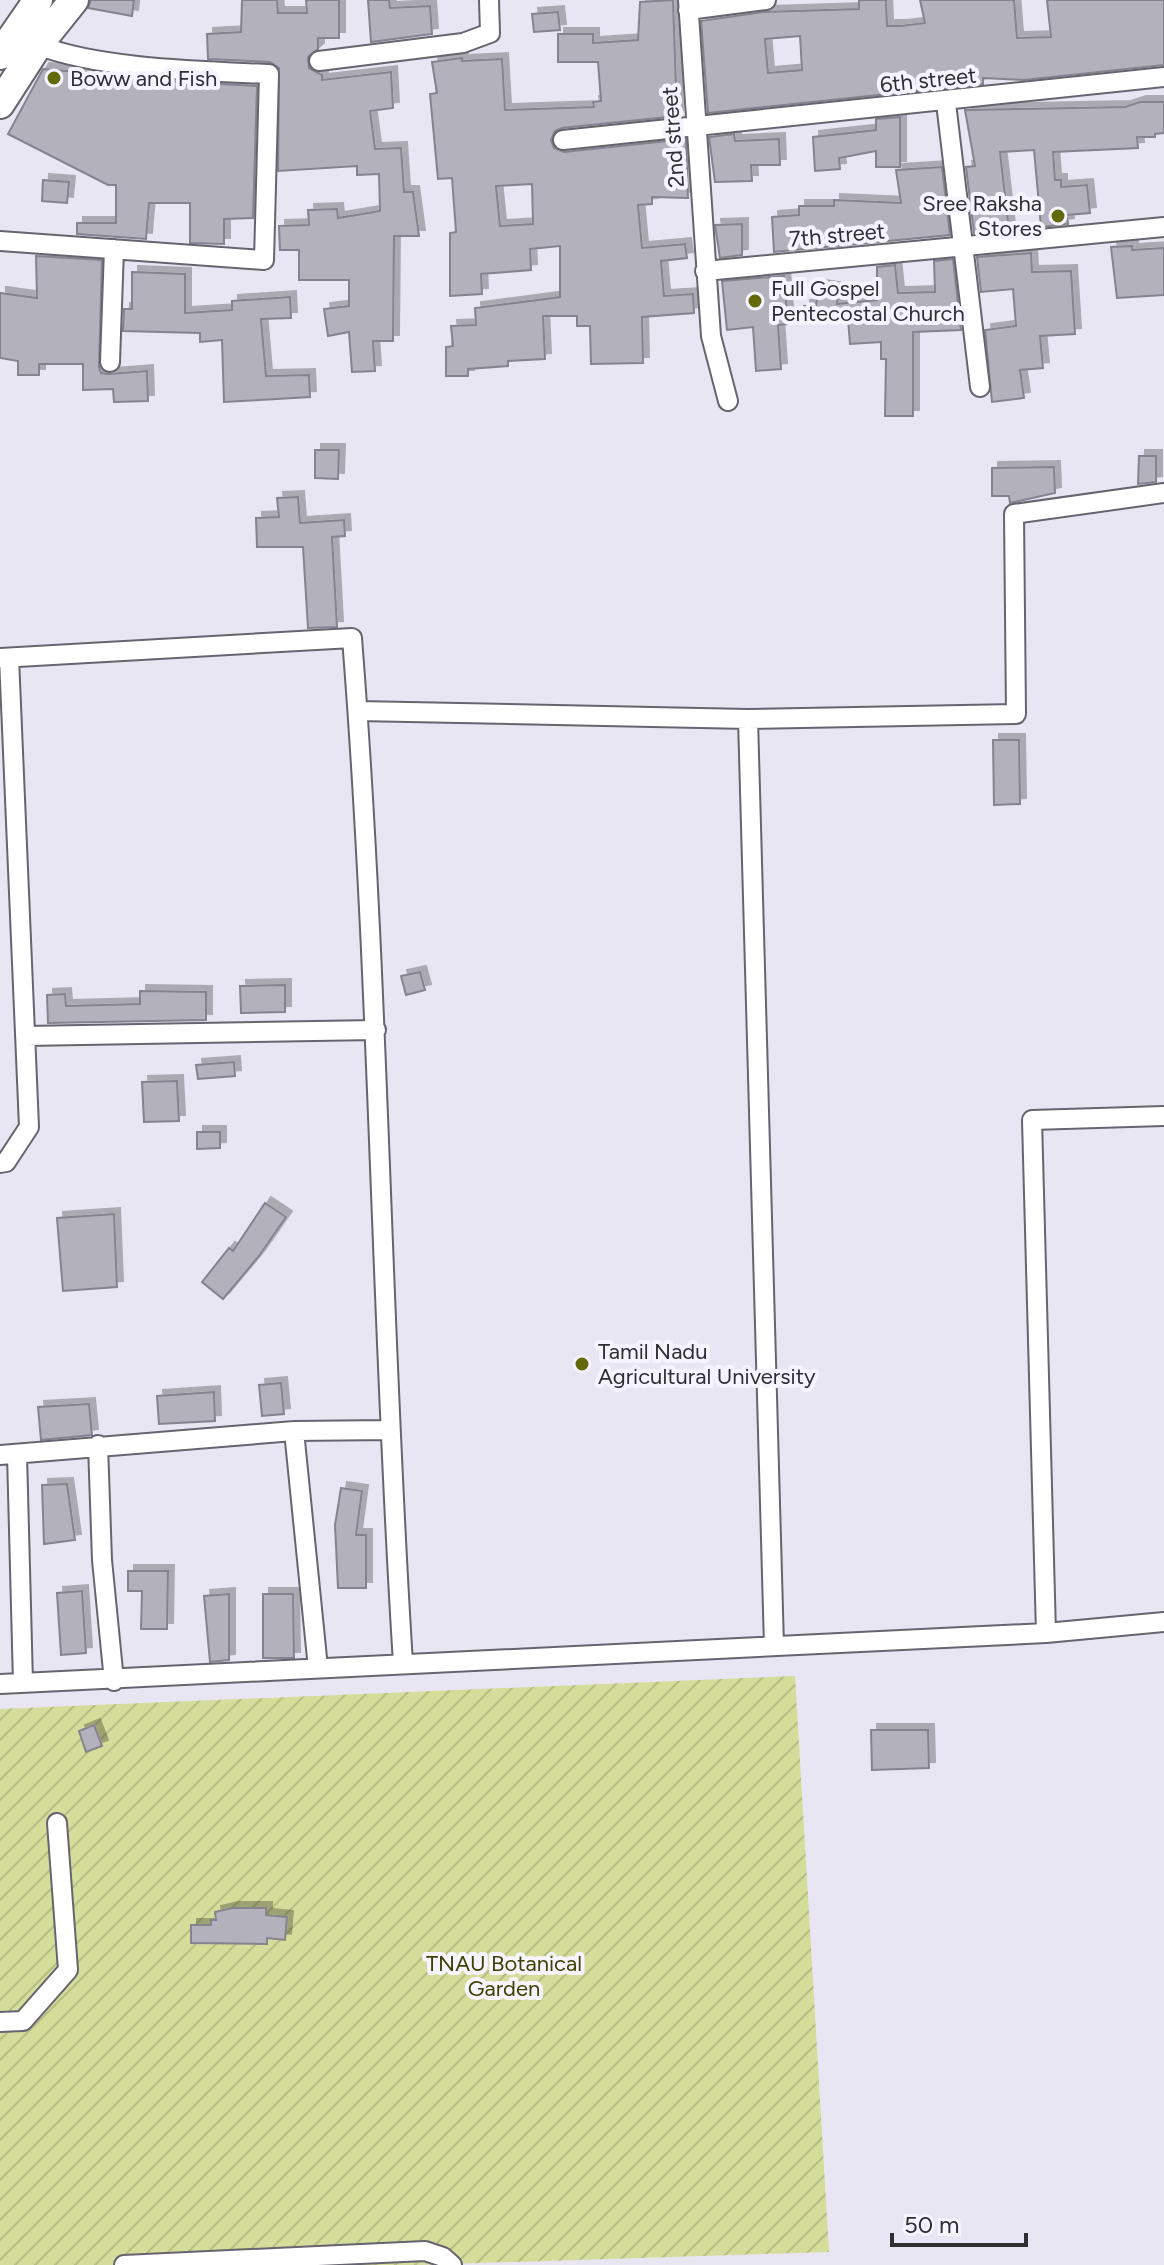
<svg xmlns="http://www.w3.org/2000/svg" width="1164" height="2265" viewBox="0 0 1164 2265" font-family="Figtree,sans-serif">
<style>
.garden{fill:url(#garden-furrows)}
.building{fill:#b3b1bc;stroke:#85838e;stroke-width:2;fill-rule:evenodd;filter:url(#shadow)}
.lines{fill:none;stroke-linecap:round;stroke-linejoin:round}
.street-casing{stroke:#66646e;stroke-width:22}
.primary-casing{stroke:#66646e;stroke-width:32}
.street{stroke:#fff;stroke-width:18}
.primary{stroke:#fff;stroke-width:28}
.poi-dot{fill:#62690a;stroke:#f6f4fe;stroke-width:3}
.labels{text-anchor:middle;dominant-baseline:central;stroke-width:8;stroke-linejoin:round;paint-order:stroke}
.poi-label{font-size:22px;fill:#2f2e33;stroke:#f6f4fe;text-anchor:start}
.street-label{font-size:22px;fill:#2f2e33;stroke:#f6f4fe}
.park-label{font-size:22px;fill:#3c4100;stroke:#f6f4fe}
</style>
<defs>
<pattern id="garden-furrows" width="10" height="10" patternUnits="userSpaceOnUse" patternTransform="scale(2)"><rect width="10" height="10" fill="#d5dd9a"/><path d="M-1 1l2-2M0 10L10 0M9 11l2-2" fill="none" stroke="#b7be85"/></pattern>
<filter id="shadow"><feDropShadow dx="6" dy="-6" stdDeviation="0" flood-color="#0004"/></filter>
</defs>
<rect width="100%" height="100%" fill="#e9e6f3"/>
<path class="garden" d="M795,1676l34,576 -411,13h-418v-556z"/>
<path class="building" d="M91,0h43l-2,16 -44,-8z
M242,0h35l1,13h29l-1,-13h33v38h-21v11l-10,8 1,11 13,7v5l69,-8 2,36 -23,3 5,38 26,-1 3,44h9l6,44h-25l-1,105h-20l2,30 -23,1 -3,-40 -21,4 -4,-27 25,-3v-26h-50v-30h-19l-1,-24 30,-1 -1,-15 29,-1 1,9 42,-7 -1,-37 -22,1v-9l-79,5 1,-103 -9,-6 -62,-3 -1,-25 34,-2z
M368,0h21l1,8 40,-2 2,28 -61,8z
M673,0l4,116 -115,12 -7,3 -4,9 3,8 10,4 122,-13 2,59 -36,-1v7l-14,1 4,43 43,-4 2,14 -26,3 3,35 29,-2 1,19 -52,4 1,46 -52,1 -1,-38h-13v-10h-34l2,43 -37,2v5l-40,3v7h-22v-29l7,-1 -2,-20 25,-1 -1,-17 85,-11v-51l-30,3 1,21 -50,4 1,20 -32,2v-63l6,-1 -4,-54 -14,1 -8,-85 7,-1 -5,-31 30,-4v3l40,-2 3,51 89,-3 -1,-5 8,-1 -3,-39h-40v-28h35v9l45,-3 2,-38zM532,184l1,40 -33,2 -4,-40z
M859,0h27l1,26h14l24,-3 -5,-23h94l3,38 34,-1 -4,-37h117v65l-140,15 -41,-2v6l-275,29 -7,-92 62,-9 96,-3zM800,36l2,34 -34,3 -3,-34z
M558,12l2,18 -26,2 -2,-18z
M43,69l71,6 2,3 141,8 -4,132 -29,1v25l-34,-1v-40h-41l-3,36 -69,-5v-11h39v-38h-8l-100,-51z
M1140,102h24v31l-9,1v3h-18l1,11 -85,4 2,28h6v7l26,-2 3,28 -23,2 1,9 -27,3 -7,-77 -34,2 9,78 -35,3 -8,-66 9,-1 -10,-56 160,-3z
M900,117v50h-24v-16l-37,7 1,11 -25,2 -2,-34 63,-7v-11z
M734,134l1,7 44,-2 1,26h-29l1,16 -37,1 -6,-45z
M942,167l8,68 -176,17 -2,-35 27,-2v-9h35v-6l67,3 -5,-33z
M43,180l26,2 -2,21 -25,-2z
M742,224v31l-22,3 -5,-33z
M1132,246v4l32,-2v47l-47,3 -6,-51z
M1031,253l1,19 39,-1 4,63 -35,2 3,32 -23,2 4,28 -32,4 -7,-72 31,-4 -3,-37 -32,3 -4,-35z
M36,256l66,4 -3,107 2,6 8,1 38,-3 1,30 -34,1 -1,-13 -30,1v-26h-44v11h-21v-14l-18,-3v-65l37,5z
M953,259l8,71 -48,2v84h-28l1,-57h-5v-17l-31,2 -2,-25 -44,-7v-6l12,-1 3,-19 20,3 -2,15 40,-4v-33l18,-2 3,28 37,-1 -1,-31z
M132,272l53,2v39l47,-3v-9l58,-4 1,21 -30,1 5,57 43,-1 1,22 -86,5 -2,-62 -22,2v-9l-77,-2 1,-22h8z
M784,276l4,48 -10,1 3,44 -25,2 -3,-44 -26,3 -5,-49z
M315,450h24l-1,29 -23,-1z
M1139,456h17v26l-18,2z
M1054,467l1,26 -45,10 -1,-7h-17v-28z
M298,497l2,26 44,-3 1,16 -13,1 5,90 -29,1 -5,-81h-46l-1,-29 23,-1 -2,-19z
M993,740h26l1,64 -26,1z
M420,972l5,18 -19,5 -5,-19z
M285,985v27l-44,1 -1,-27z
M140,991l66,1v28l-158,3 -1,-28 18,-1 1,12 74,-2z
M234,1062l1,14 -37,3 -2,-14z
M177,1081l2,40 -35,1 -2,-40z
M197,1132h23v16l-23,1z
M265,1203l21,14 -27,39 -36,43 -21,-17 27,-34 4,3z
M114,1214l3,73 -54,4 -6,-73z
M281,1383l3,31 -22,2 -3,-31z
M214,1392l1,29 -56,3 -2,-28z
M89,1404l3,31 -51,5 -3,-33z
M67,1484l8,56 -31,4 -2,-59z
M341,1488l21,3 -6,44h10v53h-28l-3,-63z
M128,1571h40l-1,58h-26l1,-38h-14z
M82,1591l4,62 -25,2 -4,-62z
M229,1594v66l-19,2 -6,-66z
M263,1594h30l1,64h-31z
M94,1725l8,21 -16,6 -7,-21z
M871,1730h57l1,38 -57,2z
M232,1908h34v7l21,2 -2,23 -18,-2v6l-76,-1v-18h20v-5h5l-1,-8z"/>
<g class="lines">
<defs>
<path id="street" d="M688,0l23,336 17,65
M688,10l78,-10
M319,61l144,-18 27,-10 -1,-33
M946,103l34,284
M563,140l601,-63
M0,241l264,19 5,-186c-67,-3 -170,-5 -231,-29
M705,271l459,-44
M110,362l4,-113
M0,658l352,-20c27,341 29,683 51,1025
M358,711l390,8 26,927
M748,719l268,-5 -2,-200 150,-21
M25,1036l351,-6
M0,1163l6,-1 23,-35 -20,-469
M294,1431l24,237
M98,1445l4,115 12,121
M17,1454l6,229
M0,1455l294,-24 94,-1
M1046,1633l-14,-513 132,-4
M0,1684l1046,-51 118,-11
M0,2022l23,-1 45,-51 -11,-147
M124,2265l301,-14 18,6 9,8"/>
<path id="primary" d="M0,55l38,-55
M0,104l38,-59 36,-45"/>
</defs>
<use href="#street" class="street-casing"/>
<use href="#primary" class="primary-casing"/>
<use href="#street" class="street"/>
<use href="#primary" class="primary"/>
</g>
<g class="poi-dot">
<circle cx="54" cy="78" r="8"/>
<circle cx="1058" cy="216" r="8"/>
<circle cx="755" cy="301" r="8"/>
<circle cx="582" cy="1364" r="8"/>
</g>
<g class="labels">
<g class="poi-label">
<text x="70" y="78">Boww and Fish</text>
<text x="1042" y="203" text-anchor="end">Sree Raksha<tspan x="1042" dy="25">Stores</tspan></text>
<text x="771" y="288">Full Gospel<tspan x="771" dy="25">Pentecostal Church</tspan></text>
<text x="598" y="1351">Tamil Nadu<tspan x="598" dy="25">Agricultural University</tspan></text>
</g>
<g class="street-label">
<text transform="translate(928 80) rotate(-6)">6th street</text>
<text transform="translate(673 137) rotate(-94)">2nd street</text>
<text transform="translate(837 235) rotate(-5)">7th street</text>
</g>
<g class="park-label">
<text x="504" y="1963">TNAU Botanical<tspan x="504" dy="25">Garden</tspan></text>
</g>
</g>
<path d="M892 2233v12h134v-12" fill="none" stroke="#2f2e33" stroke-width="4"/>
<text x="904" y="2233" font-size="24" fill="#2f2e33" stroke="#f6f4fe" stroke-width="6" paint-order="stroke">50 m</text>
</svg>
